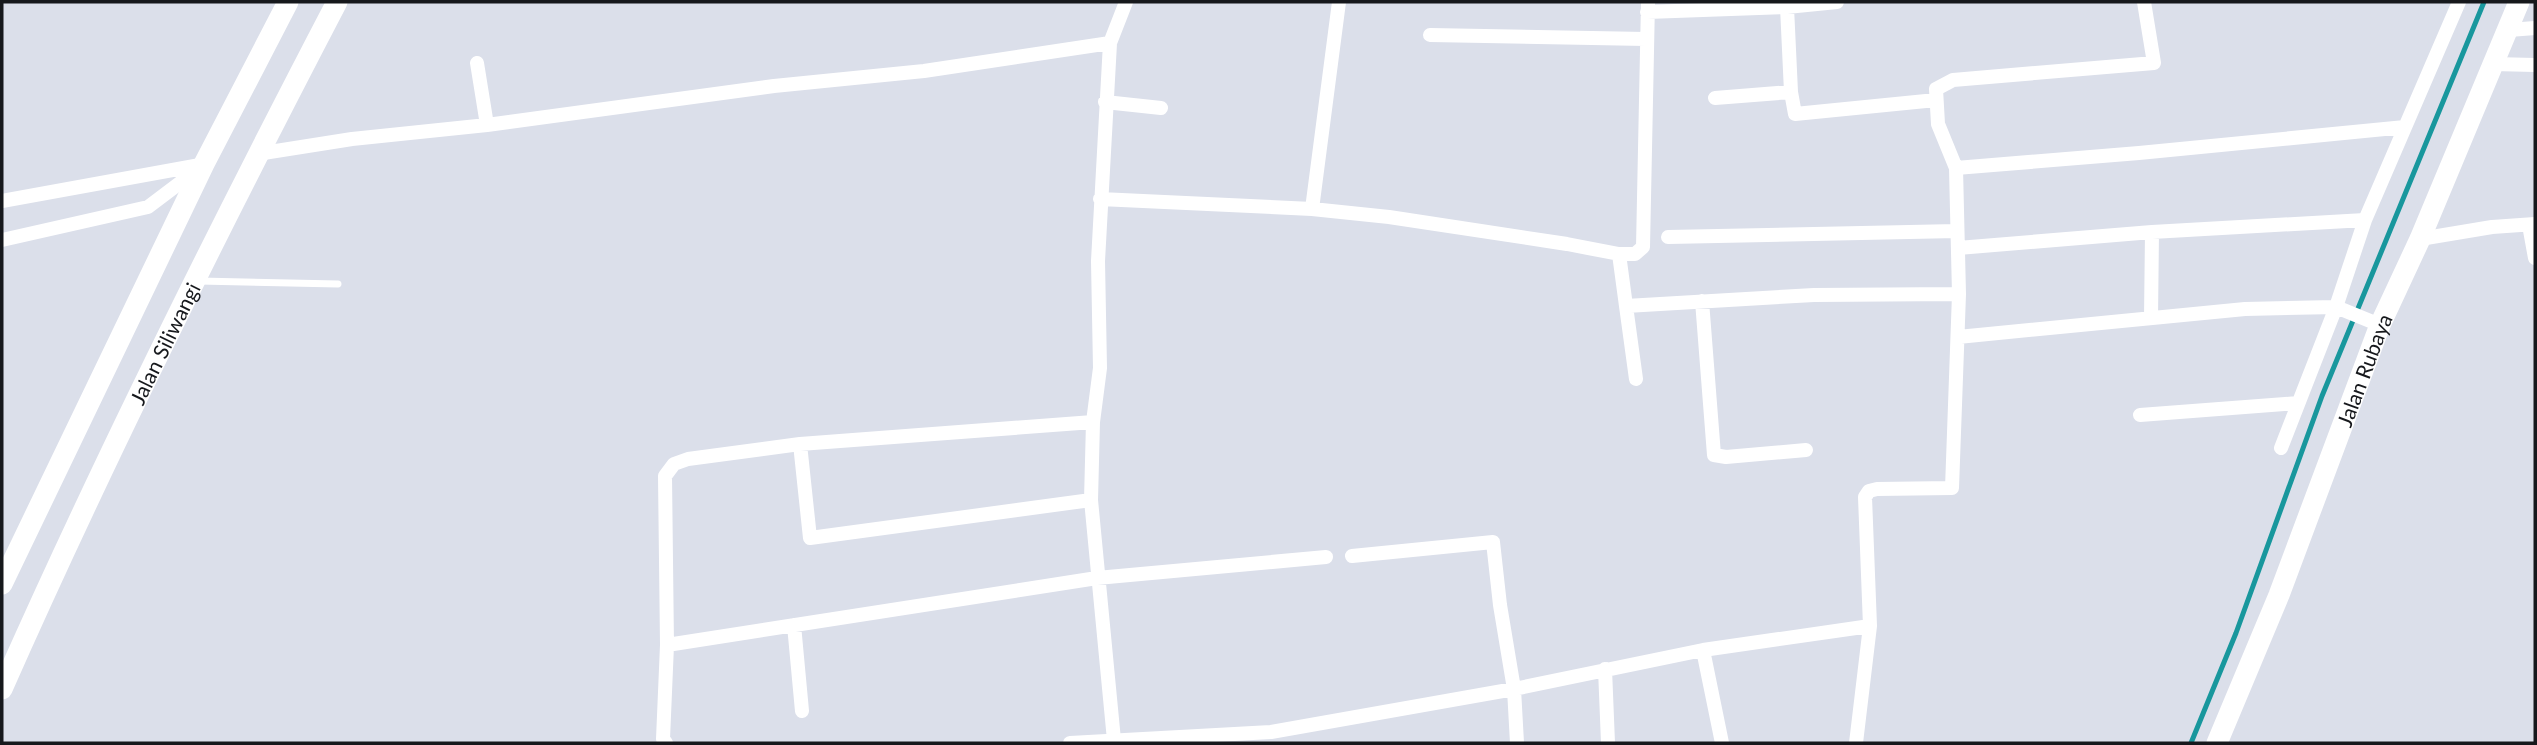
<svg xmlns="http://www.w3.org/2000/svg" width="2537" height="745" viewBox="0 0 2537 745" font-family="Lato,sans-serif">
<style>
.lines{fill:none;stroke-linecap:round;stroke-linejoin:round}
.stream{stroke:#18979d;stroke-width:5}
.lane{stroke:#fff;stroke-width:7}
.street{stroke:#fff;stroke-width:14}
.secondary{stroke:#fff;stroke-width:21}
.labels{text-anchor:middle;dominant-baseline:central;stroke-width:7;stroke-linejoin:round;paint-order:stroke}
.street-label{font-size:21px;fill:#16181c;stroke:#fff}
</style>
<rect width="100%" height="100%" fill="#dbdfea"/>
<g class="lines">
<path class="stream" d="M2191,743l45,-110 86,-237 162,-394"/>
<path class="lane" d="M199,281l139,3"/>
<path class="street" d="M1787,7l4,85 4,22 141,-14
M1647,12l140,-5 50,-5
M2509,30l26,-2
M1430,35l216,4
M1110,43l-12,218 2,107 -7,54 -2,78 23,240
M477,63l10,62
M2493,64l42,1
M1715,98l76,-6
M1105,102l56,6
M257,154l95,-15 135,-14 287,-39 150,-15 186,-28 16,-41
M1956,168l183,-15 266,-26
M1100,199l212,10 27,-207
M2,201l198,-36
M1312,209l77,8 178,27 52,10h16l8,-7 5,-245
M2529,225l6,33
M1668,237l289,-6
M2420,239l72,-12 43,-3
M2,240l146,-33 53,-40
M1958,248l194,-16 213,-12
M1619,254l7,52 188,-11 145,-1
M1702,301l12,154 12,2 80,-7
M1626,306l10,73
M2151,318l1,-86
M1958,337l287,-28 91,-2 44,18
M2140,415l158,-12
M800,444l10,94 281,-38
M2281,448l55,-141 29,-87 94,-218
M1352,556l141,-14 7,63 14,84 3,54
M794,625l8,86
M667,645l430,-67 229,-21
M1703,650l19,93
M1605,669l3,74
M666,743l-3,-4 4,-94 -2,-169 9,-12 14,-5 112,-15 293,-22
M1070,743l201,-11 243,-43 189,-39 167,-24
M1856,743l14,-117 -5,-129 4,-6 8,-2 75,-1 7,-194 -3,-126 -18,-44 -2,-35 17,-9 201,-17 -10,-61"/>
<g class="secondary">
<path d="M2,584l202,-420 84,-162"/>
<path id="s1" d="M2,689c103,-233 217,-461 335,-687"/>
<path id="s2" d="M2217,743l62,-148 101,-270 40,-86 99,-237"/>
</g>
</g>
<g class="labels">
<g class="street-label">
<text stroke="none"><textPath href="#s1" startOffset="382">Jalan Siliwangi</textPath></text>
<text stroke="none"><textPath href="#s2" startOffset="401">Jalan Rubaya</textPath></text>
</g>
</g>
<rect width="2537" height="745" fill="none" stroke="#16181c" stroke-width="7"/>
</svg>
